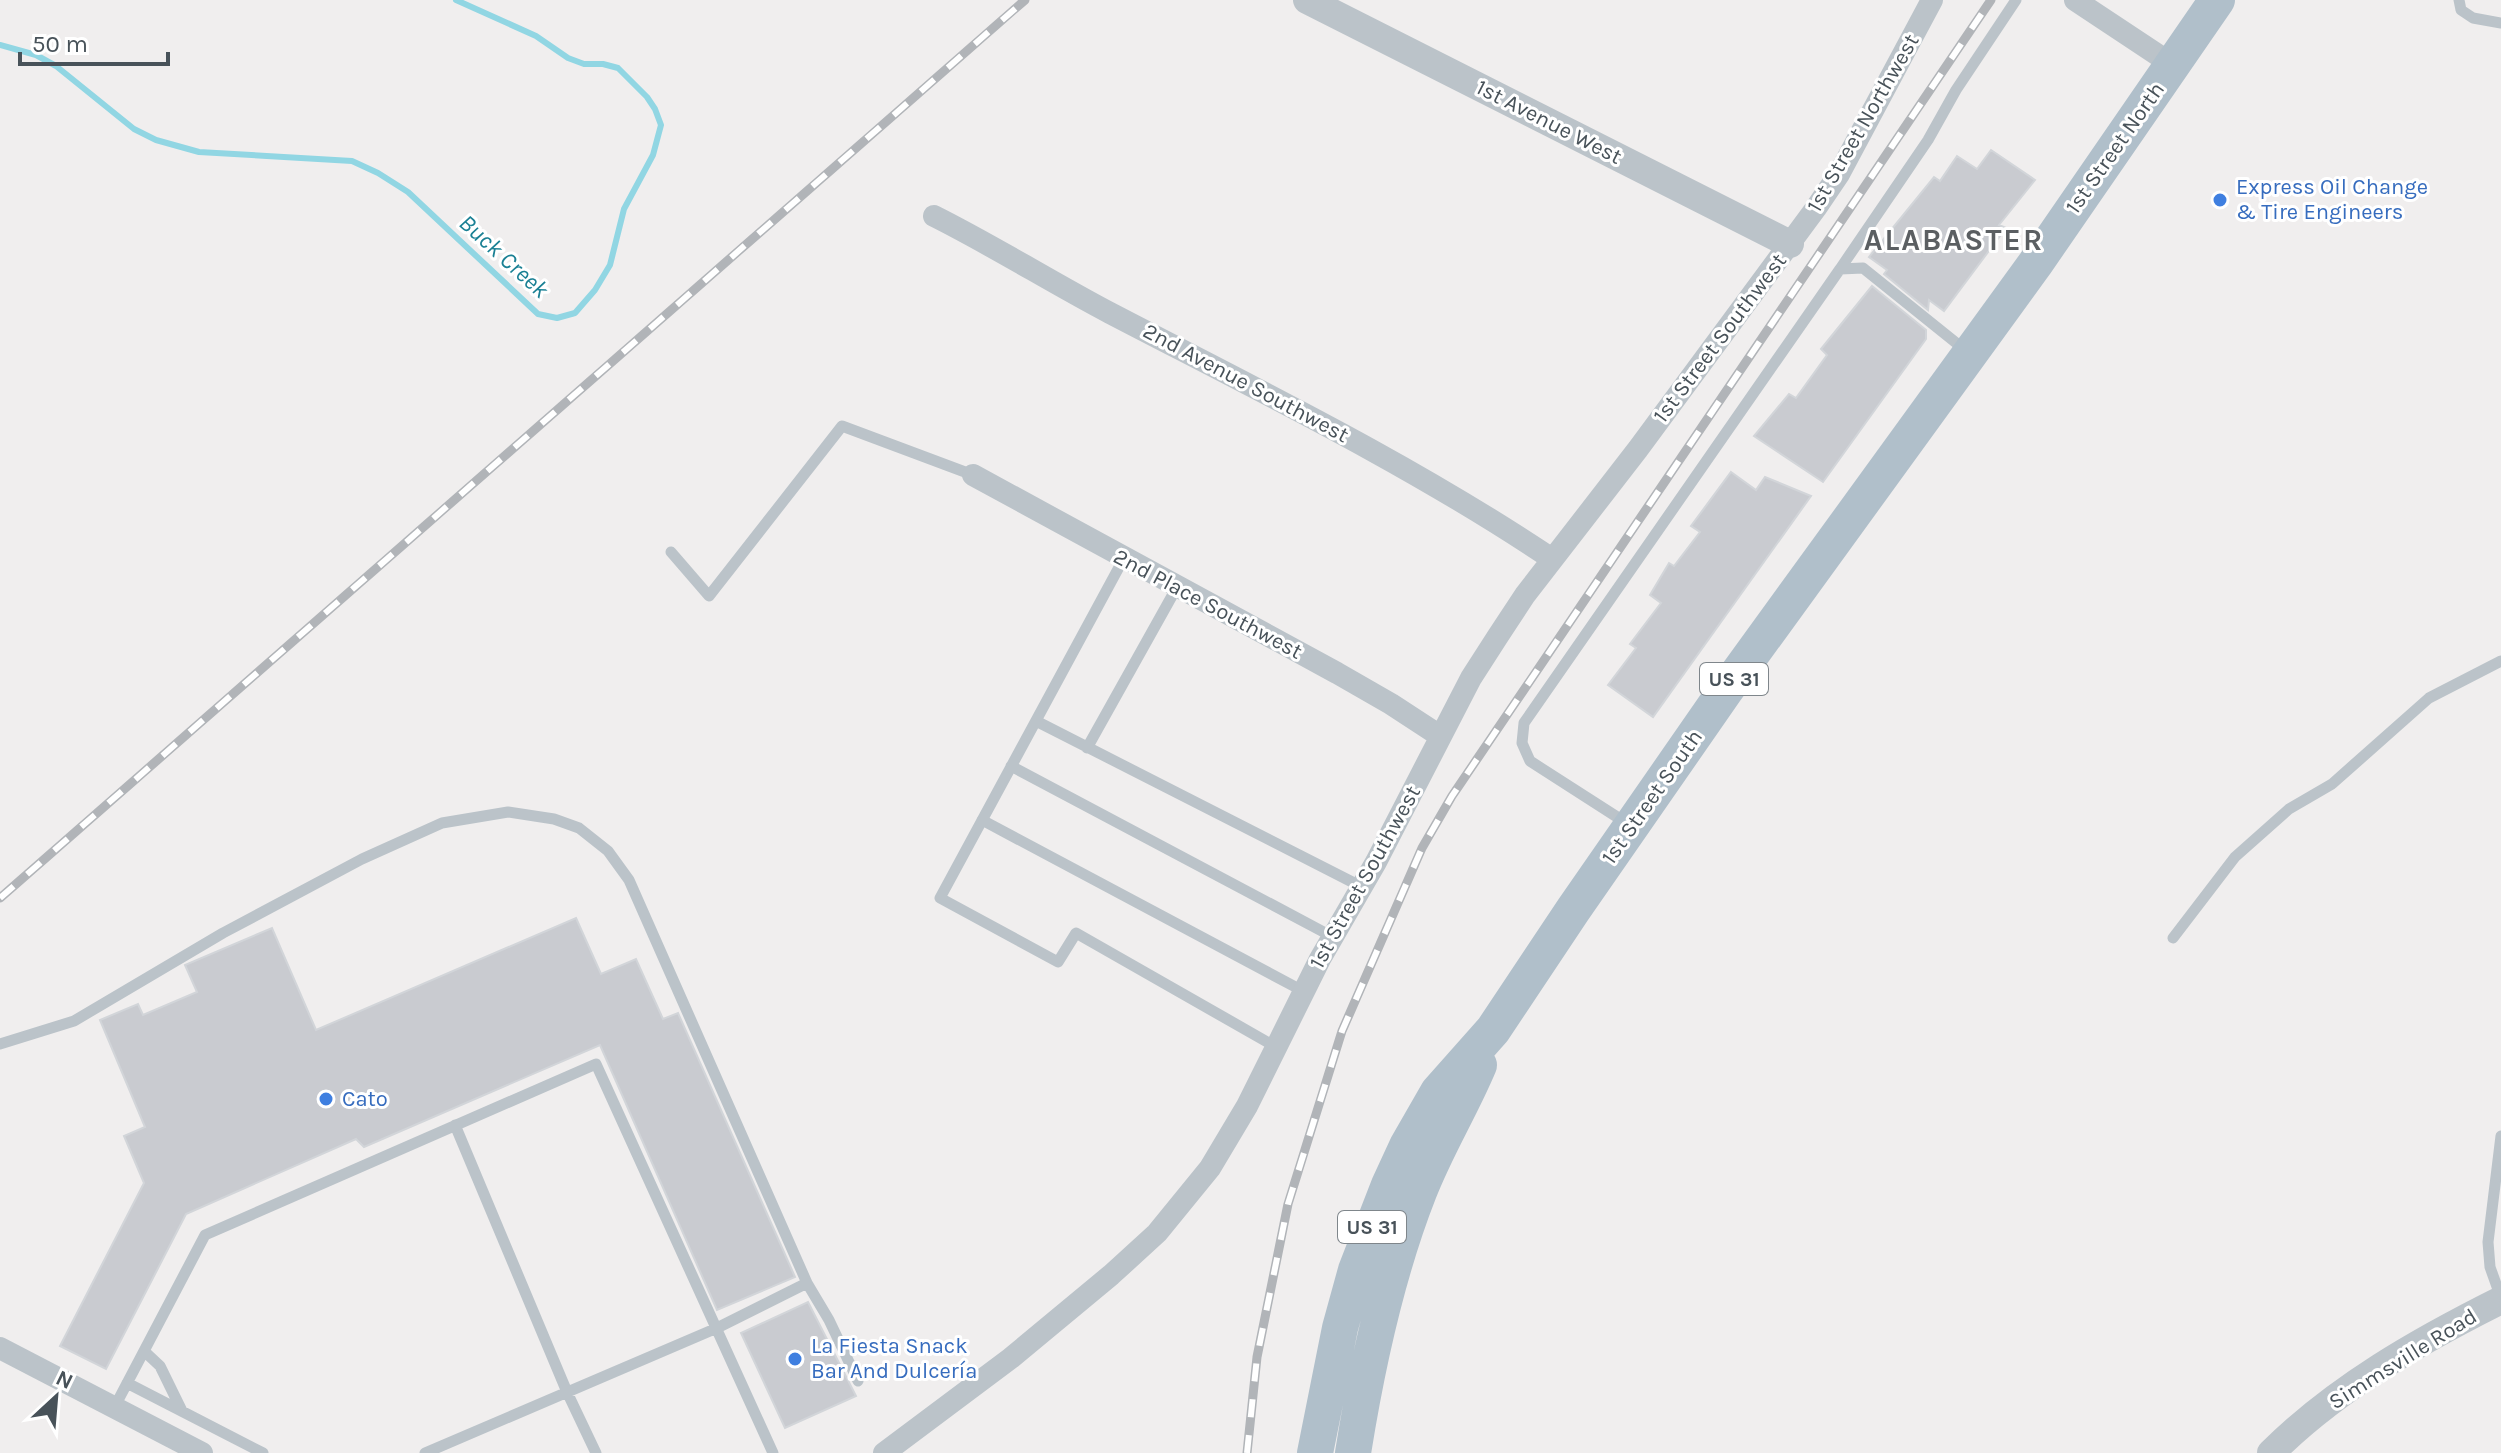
<svg xmlns="http://www.w3.org/2000/svg" width="2501" height="1453" viewBox="0 0 2501 1453" font-family="Karla,sans-serif">
<style>
.lines{fill:none;stroke-linecap:round;stroke-linejoin:round}
.stream{stroke:#91d6e3;stroke-width:6}
.building{fill:#c9cbd0;stroke:#d2d5d9;stroke-width:2}
.service{stroke:#bbc3c9;stroke-width:11}
.minor{stroke:#bbc3c9;stroke-width:22}
.tertiary{stroke:#bbc3c9;stroke-width:28}
.primary{stroke:#b0bfca;stroke-width:36}
.rail-casing{stroke:#b1b4b8;stroke-width:9}
.rail{stroke:#fff;stroke-width:6;stroke-dasharray:18;stroke-linecap:butt}
.shop-dot{fill:#3f7fe0;stroke:#fff;stroke-width:3}
.labels{text-anchor:middle;dominant-baseline:central;stroke-width:6;stroke-linejoin:round;paint-order:stroke}
.shield{fill:#fff;stroke:#7f868b;stroke-width:2}
.shield-label{font-size:20px;font-weight:bold;fill:#485259}
.street-label{font-size:22px;fill:#485259;stroke:#fff}
.shop-label{font-size:22px;fill:#366cbe;stroke:#fff;text-anchor:start}
.water-label{font-size:24px;font-style:italic;fill:#1a8094;stroke:#fff}
.district-label{font-size:30px;font-weight:bold;letter-spacing:2px;fill:#5b5f62;stroke:#fff}
</style>
<rect width="100%" height="100%" fill="#f0eeee"/>
<g class="lines">
<path class="stream" d="M0,45l36,10 20,11 78,63 22,11 43,12 153,9 26,12 30,19 130,122 19,4 18,-5 20,-23 15,-25 14,-56 29,-54 8,-30 -6,-16 -8,-12 -29,-29 -15,-4h-19l-16,-6 -32,-22 -80,-36"/>
</g>
<path class="building" d="M1991,150l44,30 -36,45 7,3 -62,83 -15,-11 -1,10 -44,-36 3,-4 -18,-13 65,-80 6,4 17,-25 20,13z
M1872,286l54,44v9l-103,143 -69,-46 35,-42 7,4 31,-43 -6,-6z
M1731,472l25,18 9,-13 46,19 -158,221 -45,-32 28,-37 -6,-4 31,-41 -11,-8 19,-32 5,3 26,-34 -9,-6z
M576,918l25,56 35,-15 27,60 15,-6 117,264 -78,33 -117,-265 -236,102 -8,-8 -170,75 -80,155 -46,-23 84,-163 -20,-47 21,-9 -45,-107 38,-16 5,11 54,-23 -12,-27 87,-37 44,102z
M808,1302l48,94 -71,32 -44,-95z"/>
<g class="lines">
<path class="service" d="M2459,0l2,10 12,8 28,5
M1840,269l88,-129 28,-50 60,-90
M671,552l38,44 133,-170 131,49
M1124,558l-184,340 118,64 18,-29 200,114
M1036,721l326,166
M1087,748l90,-161
M1011,766l322,171
M982,820l321,171
M1628,824l-98,-63 -8,-18 2,-20 316,-454 23,-1 102,82
M2173,938l62,-81 54,-48 43,-25 97,-86 72,-37
M0,1044l74,-23 149,-88 139,-74 80,-36 66,-11 46,7 25,9 29,23 21,29 178,403 -90,45 -292,125
M455,1125l112,267 29,61
M2501,1136l-13,106 2,25 11,31
M807,1283l22,37 29,61
M144,1351l16,15 22,45
M127,1383l136,70
M114,1408l91,-173 391,-171 177,389"/>
<path class="minor" d="M2075,0l98,65
M934,216c60,30 117,66 176,97 150,78 302,152 442,246
M973,475l364,198 54,31 49,32
M0,1348l202,105
M884,1453l127,-95 100,-83 46,-42 53,-65 37,-62 73,-147 56,-97 95,-184 27,-42 27,-41 113,-146 178,-241 23,-34 93,-174"/>
<path class="tertiary" d="M1307,0l483,244
M2271,1453c65,-65 148,-112 230,-153"/>
<path class="primary" d="M1315,1453l25,-125 16,-58 33,-85 18,-39 31,-54 55,-62 80,-120 152,-219 310,-427 182,-264
M1353,1453c14,-88 33,-177 66,-261 17,-44 42,-84 60,-127"/>
<defs>
<path id="rail" d="M0,898l1025,-898
M1247,1453l10,-96 31,-153 54,-173 80,-183 30,-52 539,-796"/>
</defs>
<use href="#rail" class="rail-casing"/>
<use href="#rail" class="rail"/>
</g>
<g class="shop-dot">
<circle cx="2220" cy="200" r="8"/>
<circle cx="326" cy="1099" r="8"/>
<circle cx="795" cy="1359" r="8"/>
</g>
<g class="labels">
<g class="shield">
<rect x="1700" y="663" width="68" height="32" rx="6"/>
<rect x="1338" y="1211" width="68" height="32" rx="6"/>
</g>
<g class="shield-label">
<text x="1734" y="679">US 31</text>
<text x="1372" y="1227">US 31</text>
</g>
<g class="street-label">
<text transform="translate(1549 122) rotate(27)">1st Avenue West</text>
<text transform="translate(1863 123) rotate(-60)">1st Street Northwest</text>
<text transform="translate(2115 148) rotate(-55)">1st Street North</text>
<text transform="translate(1720 338) rotate(-53)">1st Street Southwest</text>
<text transform="translate(1246 383) rotate(28)">2nd Avenue Southwest</text>
<text transform="translate(1208 604) rotate(28)">2nd Place Southwest</text>
<text transform="translate(1652 797) rotate(-55)">1st Street South</text>
<text transform="translate(1365 877) rotate(-61)">1st Street Southwest</text>
<text transform="translate(2403 1359) rotate(-32)">Simmsville Road</text>
</g>
<g class="shop-label">
<text x="2236" y="187">Express Oil Change<tspan x="2236" dy="25">&amp; Tire Engineers</tspan></text>
<text x="342" y="1099">Cato</text>
<text x="811" y="1346">La Fiesta Snack<tspan x="811" dy="25">Bar And Dulcería</tspan></text>
</g>
<g class="water-label">
<text transform="translate(504 256) rotate(42)">Buck Creek</text>
</g>
<g class="district-label">
<text x="1954" y="240">ALABASTER</text>
</g>
</g>
<g transform="translate(56 1397) rotate(26)" stroke="#ffffff" stroke-width="6" paint-order="stroke">
<path d="M0-6L14 30L0 20L-14 30Z" fill="#485259"/>
<text y="-12" font-size="22" font-weight="bold" text-anchor="middle" fill="#485259">N</text>
</g>
<path d="M20 52v12h148v-12" fill="none" stroke="#485259" stroke-width="4"/>
<text x="32" y="52" font-size="24" fill="#485259" stroke="#ffffff" stroke-width="6" paint-order="stroke">50 m</text>
</svg>
